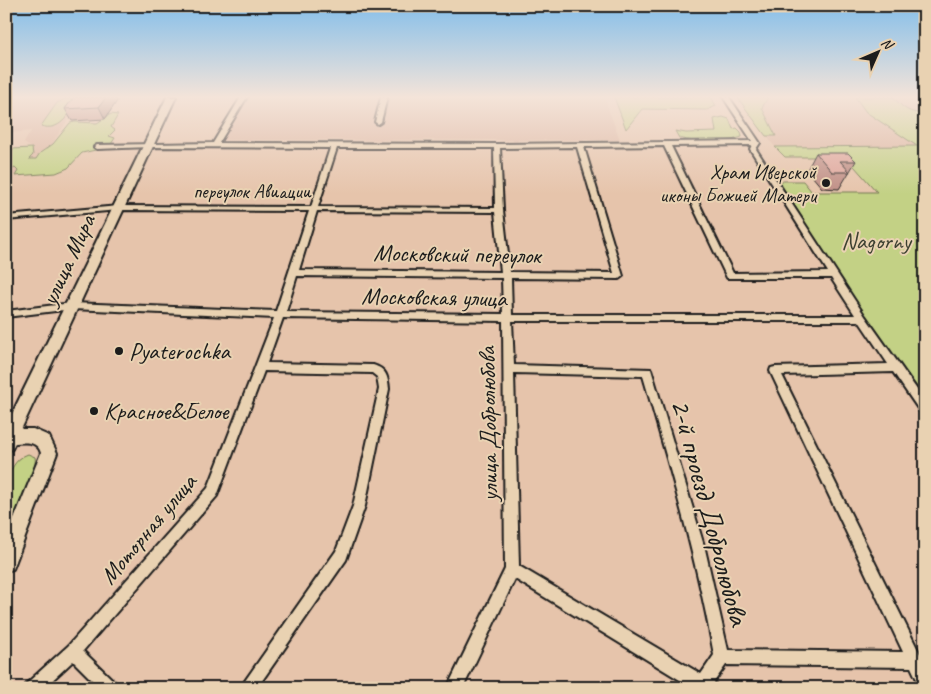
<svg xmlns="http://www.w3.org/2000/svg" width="931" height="694" viewBox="0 0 931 694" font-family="Caveat,sans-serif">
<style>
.built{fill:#dcb5a0}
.green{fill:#c3d185;stroke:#707650}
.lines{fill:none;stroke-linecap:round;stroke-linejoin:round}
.street-casing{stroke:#1c1c1c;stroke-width:4}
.secondary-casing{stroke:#1c1c1c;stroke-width:4}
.primary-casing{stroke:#1c1c1c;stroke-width:4}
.street{fill:#e9d2b2;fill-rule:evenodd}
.secondary{fill:#e9d2b2;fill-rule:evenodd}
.primary{fill:#e9d2b2;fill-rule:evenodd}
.wall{fill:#bf8e85;stroke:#1c1c1c}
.shaded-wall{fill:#9b746c;stroke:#1c1c1c}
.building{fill:#dea59b;stroke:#1c1c1c}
.poi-dot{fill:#1c1c1c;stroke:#e9d2b2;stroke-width:2}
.labels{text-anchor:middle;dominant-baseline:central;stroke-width:4;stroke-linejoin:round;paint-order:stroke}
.far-poi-label{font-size:20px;fill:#1c1c1c;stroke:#e9d2b2;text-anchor:end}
.far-street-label{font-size:20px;fill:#1c1c1c;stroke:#e9d2b2}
.park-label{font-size:24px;fill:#3d4031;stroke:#e9d2b2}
.street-label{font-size:24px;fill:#1c1c1c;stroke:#e9d2b2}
.poi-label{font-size:24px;fill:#1c1c1c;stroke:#e9d2b2;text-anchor:start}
.near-street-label{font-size:29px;fill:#1c1c1c;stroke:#e9d2b2}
</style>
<rect width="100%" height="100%" fill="#e6c4ab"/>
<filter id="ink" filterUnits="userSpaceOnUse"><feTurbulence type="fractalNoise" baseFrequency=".02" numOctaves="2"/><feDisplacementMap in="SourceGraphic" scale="10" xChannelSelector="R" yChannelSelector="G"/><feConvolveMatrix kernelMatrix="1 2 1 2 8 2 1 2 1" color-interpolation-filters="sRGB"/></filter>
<g filter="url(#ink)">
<path class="built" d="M6,97h77l-51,77 -19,1 -6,-6 25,-21 -8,-5 7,-12 -22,2 2,4 -5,6z
M245,97h359l16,43h-397z
M737,97h188v49l-150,1z"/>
<path class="green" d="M614,97h97l5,9 -9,4 -65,-1 -16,20z
M737,97h31l-6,11 14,28h-10z
M855,97h38c10,11 16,17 32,16v284l-58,-77 -88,-139h24l9,11h65l-31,-35h-61l-10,-10 142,-1 -51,-34z
M65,99h9l3,3c-9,13 -17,30 -36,24l16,-23z
M111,114l7,1 -7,12 4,3 -6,6 6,2 -6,9 -27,6 -14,15 -12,5 -41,3 3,-5 -3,-3 -9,4v-18l6,-5 20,-1 1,7 -4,4h7l4,-6 13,-9 17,-21 5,-1 22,1z
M723,117l6,2 4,10 4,-1 4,4 1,5c-20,7 -44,6 -63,1l-4,-7 11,2 30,-1 -2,-13z
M28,454l7,3c3,15 -21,58 -29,75 0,-24 -6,-68 22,-78z"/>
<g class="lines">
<defs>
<path id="street" d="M241,97h6l-28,46 278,1 255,-3 -29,-44h6l31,46 -4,6 13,20 96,147 60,85v14l-4,-2 -28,-41 -111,3 143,289v24l-5,-2 -9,-19 -185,-2 -12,17 3,6h-24l-178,-109 -52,109h-16l58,-119 -2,-248 -220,-3 -16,45 106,2c13,4 15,11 16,24l-24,117 -19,54 -89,128h-17l96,-137 17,-45 26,-117 -2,-12 -5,-4 -108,-2 -47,125 -134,155 33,32 3,5h-19l-27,-27 -29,27h-20l3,-5 41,-37 140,-158 66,-170 -202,-9 -66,8v-6l66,-8 204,8 33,-100 -190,-1 -113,10v-4l113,-10 192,1 19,-59 -181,-1 -52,2 -3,-2 3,-2 116,-2zM752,145l-2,4 78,123 -95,1 -62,-127zM664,146l63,132h104l24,37h-343l-1,-37 108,1 4,-3 -39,-129zM577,147l37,126 -104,-1 -7,-62 -3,-62zM337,148h157l1,60 -177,-1zM317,211l178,1 6,60 -202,-2zM297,276l205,2 1,36 -217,-2zM512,321h347l29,43 -113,3 -4,1 -1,3 133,281 -175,-2 -23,-101 -54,-180 -137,-4zM514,373l129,3c27,92 54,184 71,279l-13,19 -182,-108z
M381,97h6l-6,25 -3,2 -3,-2z"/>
<path id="secondary" d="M20,429h13l16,7 8,17 -44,116 -7,2v-32l35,-86c-4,-15 -23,-10 -35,-9v-14z"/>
<path id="primary" d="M167,97h9l-164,352 -6,3v-26z"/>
</defs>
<use href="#street" class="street-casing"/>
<use href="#secondary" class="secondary-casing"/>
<use href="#primary" class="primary-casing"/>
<use href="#street" class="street"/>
<use href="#secondary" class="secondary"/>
<use href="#primary" class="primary"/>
</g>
<path class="wall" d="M74,97h42l1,4 -12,18 -33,2 -7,-12z
M816,153l40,8 -17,28 -17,-1 -15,-18z"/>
<path class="shaded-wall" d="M106,97h10l1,4 -12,18 -6,-12z"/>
<path class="building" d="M74,97h32l-7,10 -34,2z
M816,153h32l8,8h-16l10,11h-18z"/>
</g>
<linearGradient id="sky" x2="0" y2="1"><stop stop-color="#83beea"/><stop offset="0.5" stop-color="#f4e4d9"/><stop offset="1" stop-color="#f4e4d9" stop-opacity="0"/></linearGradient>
<rect width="931" height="194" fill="url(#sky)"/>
<g class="poi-dot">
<circle cx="826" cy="183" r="5"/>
<circle cx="119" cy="351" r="5"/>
<circle cx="94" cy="411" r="5"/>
</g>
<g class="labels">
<g class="far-poi-label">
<text x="816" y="172">Храм Иверской<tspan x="816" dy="23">иконы Божией Матери</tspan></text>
</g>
<g class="far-street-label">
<text x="252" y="191">переулок Авиации</text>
</g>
<g class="park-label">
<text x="876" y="241">Nagorny</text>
</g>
<g class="street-label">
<text transform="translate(457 254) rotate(1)">Московский переулок</text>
<text transform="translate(68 260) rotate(-65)">улица Мира</text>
<text transform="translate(434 297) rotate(1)">Московская улица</text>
<text transform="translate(488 424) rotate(-91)">улица Добролюбова</text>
<text transform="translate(148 529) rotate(-50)">Моторная улица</text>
</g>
<g class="poi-label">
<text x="129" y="351">Pyaterochka</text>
<text x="104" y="411">Красное&amp;Белое</text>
</g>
<g class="near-street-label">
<text transform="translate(710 512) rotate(75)">2-й проезд Добролюбова</text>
</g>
</g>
<rect width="931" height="694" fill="none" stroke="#e9d2b2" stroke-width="25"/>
<rect x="12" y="12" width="906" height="669" fill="none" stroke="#1c1c1c" stroke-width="2" filter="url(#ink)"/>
<g transform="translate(878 52) rotate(45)" stroke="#e9d2b2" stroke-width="4" paint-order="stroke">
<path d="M0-4L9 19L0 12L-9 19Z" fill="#1c1c1c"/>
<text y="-8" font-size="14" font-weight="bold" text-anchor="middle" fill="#1c1c1c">N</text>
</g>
</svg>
